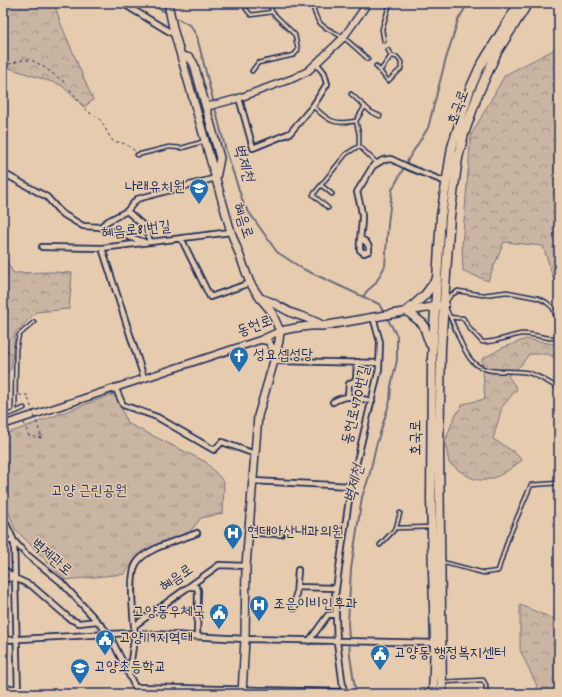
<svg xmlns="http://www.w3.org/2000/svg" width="562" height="697" viewBox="0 0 562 697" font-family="Dekko,'Poor Story',sans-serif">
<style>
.forest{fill:url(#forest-crowns);stroke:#727280}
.park{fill:url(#park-tufts);stroke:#727280}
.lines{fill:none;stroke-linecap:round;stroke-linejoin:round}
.stream{stroke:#6b6c7e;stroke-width:2}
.service-casing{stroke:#1b2f5e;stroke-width:5.5}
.minor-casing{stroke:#1b2f5e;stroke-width:8}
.tertiary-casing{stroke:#1b2f5e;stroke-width:9}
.secondary-casing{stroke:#1b2f5e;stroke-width:10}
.primary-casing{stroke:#1b2f5e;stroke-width:11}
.path{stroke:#1b2f5e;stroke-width:1;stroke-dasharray:3 3;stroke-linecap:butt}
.service{stroke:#e7cbae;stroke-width:2.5}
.minor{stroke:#e7cbae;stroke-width:4.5}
.tertiary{stroke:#e7cbae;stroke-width:6}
.secondary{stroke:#e7cbae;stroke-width:7}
.primary{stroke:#e7cbae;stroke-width:8}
.path-bridge{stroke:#1b2f5e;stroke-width:1;stroke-dasharray:3 3;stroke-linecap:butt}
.labels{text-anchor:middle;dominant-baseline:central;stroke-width:3;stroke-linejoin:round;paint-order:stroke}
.street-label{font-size:15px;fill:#1b2f5e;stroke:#e7cbae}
.poi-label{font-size:15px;fill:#1b2f5e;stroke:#e7cbae;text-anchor:start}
.park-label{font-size:15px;fill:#2c3c65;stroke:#e7cbae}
.water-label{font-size:16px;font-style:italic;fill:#2f3e66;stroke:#e7cbae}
</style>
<defs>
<pattern id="forest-crowns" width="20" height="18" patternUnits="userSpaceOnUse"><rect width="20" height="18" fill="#cab4a2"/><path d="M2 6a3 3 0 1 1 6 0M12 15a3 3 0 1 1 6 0" fill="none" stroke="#a39387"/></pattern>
<pattern id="park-tufts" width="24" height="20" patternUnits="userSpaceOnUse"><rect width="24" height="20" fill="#cab4a2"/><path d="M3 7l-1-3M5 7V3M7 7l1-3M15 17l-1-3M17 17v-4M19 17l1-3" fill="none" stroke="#a39387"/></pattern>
</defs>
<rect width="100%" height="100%" fill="#e7cbae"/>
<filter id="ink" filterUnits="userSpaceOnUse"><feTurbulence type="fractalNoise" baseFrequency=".025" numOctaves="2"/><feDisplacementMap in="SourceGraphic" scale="8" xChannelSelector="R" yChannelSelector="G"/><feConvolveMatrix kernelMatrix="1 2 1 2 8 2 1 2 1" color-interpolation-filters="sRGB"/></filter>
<g filter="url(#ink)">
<path class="forest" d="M3,3h51l7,21 32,76 -9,7 -23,-22 -58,-19z
M559,47v234l-5,-1 -11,-34 -39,-4 -16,39 -25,-10 -1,-25 9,-111 34,-60z
M3,254l10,19 42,-1 17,1 -3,36 -33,3 -21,21 -4,36 -8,8z
M526,339l33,6v15l-11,-6h-19l-8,11 -13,11 9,13 -15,18 -9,32 21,13 8,8c-14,11 -34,27 -52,17 -7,-3 -14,-9 -21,-14l-4,-22 9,-23 9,-14 22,-5 -3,-40 20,-11z
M520,605l39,16v73h-22v-8l-17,-36z"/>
<path class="park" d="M116,393l11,30 79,39 18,20 -1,31 -22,5 -12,15 -47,18 -18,23 -59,6 -50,-51 -12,-32v-62z"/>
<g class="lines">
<path class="stream" d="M149,3l20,11
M173,16l18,10 6,11 29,114 18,54 33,47 26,17 76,35 5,9
M363,297l4,-6 8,-7 10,-18 3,-42 4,-34 17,-32 19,-30 17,-66 13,-42 10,-17
M356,694l-6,-38 -2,-33 3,-54 11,-72 7,-20 7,-31 14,-45 1,-15 6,-26v-24l-11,-20"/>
<defs>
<path id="service" d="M312,3c6,27 12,22 32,35 8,6 16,14 24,21
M246,9l5,6 21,-3
M384,41l-2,-12 8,-26
M376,66l4,5 11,-15 -3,-6
M252,71l6,-8 36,-8 4,-5 -3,-15 -23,-23 -2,-9
M380,71l8,10 13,-12v-7l-4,-5 -6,-1
M351,94l20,18 9,4
M313,106c16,16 22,19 43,15l3,13v12l18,17
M356,121l9,-15
M137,155l32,-8 13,1 23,-7
M321,185l11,9
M328,208l-15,-13 33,-41 13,-8
M446,302l5,-7 7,-4 25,4 24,-3 31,6 8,4 7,6 3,9 3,3
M446,308l4,9 7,1h6l7,11 12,13c14,1 26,-6 40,-8 12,-1 25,6 37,4
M450,317c6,12 13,35 22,44 15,16 38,7 57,12 10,3 20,10 30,15
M15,412l9,-4
M3,416l12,-4 1,-63 3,-14 15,-13
M396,528l35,-1
M380,545l16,-17 4,-15
M442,562l42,11 14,-2 10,-32 23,-54 28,-2
M443,682l40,-2 3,5v7l-3,2
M3,688l15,-1"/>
<path id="minor" d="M122,3l53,32
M239,98l14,50 37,-15 23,-27 14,-22 -3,-11 -8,-10
M3,173l44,24 14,16 22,13 17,1 8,-6 19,-10 10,-12 79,-21
M127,211l19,17 4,14
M100,227l44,15
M181,238l29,59 40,-14
M361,239l5,3 3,5v4l-5,2 -4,-3c-1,-10 2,-22 2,-33 0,-8 -3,-17 -5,-25l16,-26 10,-6 8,-1 19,9 36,14
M42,247l60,1 129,-16
M102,248l42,130
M274,361l105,2
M115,387l8,18 34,12 57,33 8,-8 33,12
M348,396l1,-12 7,-4 1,-18
M333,402c14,-9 24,-4 39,-1
M253,481l98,5
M3,517l11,24 11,12 36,29 48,52 26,-1 110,6 192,4
M248,533l33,1
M3,541h11
M14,541l4,153
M3,569l12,9 17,8 38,33 9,4 18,-2
M3,579l12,-1
M190,587h6l2,3 -1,47
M297,587l39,1
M295,608l3,-38
M134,626c-1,-15 -5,-49 2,-62 9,-16 44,-24 61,-31
M3,640l106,-6 26,53 5,7
M309,641l19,-26 8,-1
M129,674l6,-41 -1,-7 85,-61 27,1
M135,687l208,5
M344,694l-7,-52 -2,-46 16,-110 28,-117 1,-27 -7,-25"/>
<path id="tertiary" d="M206,107l30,-8 58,-21 14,-7 35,-33 25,-35
M261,340l7,1 5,8 1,9
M3,425l257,-85 20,-9"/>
<path id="secondary" d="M168,3l5,25 58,204 19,51 10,15 11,13 9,20 -1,10 -5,20 -16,55 -12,150 -1,73 -3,55
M182,56l8,2 4,6 26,94 -4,20
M260,298c12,3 21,10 32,15 11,4 20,6 30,12
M280,331c14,-3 27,-6 42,-5l122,-21"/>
<path id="primary" d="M430,344l-7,-20 -16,-13 18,-16 11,-15
M433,694l2,-51 -4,-144 1,-141 9,-142 11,-69 18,-58 10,-22 39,-64
M442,694l-3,-242 2,-105 9,-131 8,-58 6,-24 14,-40 19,-42 31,-49"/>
</defs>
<use href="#service" class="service-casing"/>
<use href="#minor" class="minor-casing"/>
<use href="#tertiary" class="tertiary-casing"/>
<use href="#secondary" class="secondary-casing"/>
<use href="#primary" class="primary-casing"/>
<path class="path" d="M3,66l20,-6h8l10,5 22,16 24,30 6,4 5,2c7,8 9,18 16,25 9,-1 14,4 21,9
M3,345l8,10"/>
<use href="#service" class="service"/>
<use href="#minor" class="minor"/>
<use href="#tertiary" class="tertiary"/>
<use href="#secondary" class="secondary"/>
<use href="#primary" class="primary"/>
<path class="path-bridge" d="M19,395h8l15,43 -13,-2 -5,-13"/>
</g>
</g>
<defs>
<symbol id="school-pin" viewBox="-11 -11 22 30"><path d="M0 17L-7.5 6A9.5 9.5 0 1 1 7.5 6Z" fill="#1f6fb2" stroke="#e7cbae"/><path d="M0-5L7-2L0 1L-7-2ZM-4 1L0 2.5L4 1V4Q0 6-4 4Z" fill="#fff"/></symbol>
<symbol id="church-pin" viewBox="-11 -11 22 30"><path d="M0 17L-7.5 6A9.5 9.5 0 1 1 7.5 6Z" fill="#1f6fb2" stroke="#e7cbae"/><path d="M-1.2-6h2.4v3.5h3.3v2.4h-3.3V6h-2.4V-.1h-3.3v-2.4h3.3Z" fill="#fff"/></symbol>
<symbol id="hospital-pin" viewBox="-11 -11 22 30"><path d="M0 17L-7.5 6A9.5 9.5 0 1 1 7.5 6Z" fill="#1f6fb2" stroke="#e7cbae"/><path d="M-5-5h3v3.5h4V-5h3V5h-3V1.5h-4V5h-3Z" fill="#fff"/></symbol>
<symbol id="civic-pin" viewBox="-11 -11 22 30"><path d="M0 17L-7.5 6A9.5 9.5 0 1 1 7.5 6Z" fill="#1f6fb2" stroke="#e7cbae"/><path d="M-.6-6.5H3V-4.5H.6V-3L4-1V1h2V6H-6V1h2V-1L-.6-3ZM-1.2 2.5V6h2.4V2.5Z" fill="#fff"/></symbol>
</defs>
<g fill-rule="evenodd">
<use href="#school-pin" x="188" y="177" width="22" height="30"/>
<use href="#church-pin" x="228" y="345" width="22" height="30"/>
<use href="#hospital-pin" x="222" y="522" width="22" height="30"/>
<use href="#hospital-pin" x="248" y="594" width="22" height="30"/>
<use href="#civic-pin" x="208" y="602" width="22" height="30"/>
<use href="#civic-pin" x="94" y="628" width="22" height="30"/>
<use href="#civic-pin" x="369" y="643" width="22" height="30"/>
<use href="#school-pin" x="69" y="657" width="22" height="30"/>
</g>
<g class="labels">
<g class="street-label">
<text transform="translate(459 108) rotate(-70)">호국로</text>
<text transform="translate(242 221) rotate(72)">혜음로</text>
<text transform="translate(136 231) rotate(-6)">혜음로81번길</text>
<text transform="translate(255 327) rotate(-20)">동헌로</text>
<text transform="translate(357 405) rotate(-77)">동헌로470번길</text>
<text transform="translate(417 438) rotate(-90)">호국로</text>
<text transform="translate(51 558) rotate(41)">벽제관로</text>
<text transform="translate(177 579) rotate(-35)">혜음로</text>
</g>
<g class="poi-label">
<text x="185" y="188" text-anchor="end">나래유치원</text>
<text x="253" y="356">성요셉성당</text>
<text x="247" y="533">현대아산내과의원</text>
<text x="273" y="605">조은이비인후과</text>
<text x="205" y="613" text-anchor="end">고양동우체국</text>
<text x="119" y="639">고양119지역대</text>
<text x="394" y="654">고양동 행정복지센터</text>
<text x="94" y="668">고양초등학교</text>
</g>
<g class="park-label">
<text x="89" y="492">고양 근린공원</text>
</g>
<g class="water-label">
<text transform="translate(243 163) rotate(73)">벽제천</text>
<text transform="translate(355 484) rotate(-76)">벽제천</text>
</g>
</g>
<rect width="562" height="697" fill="none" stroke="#e7cbae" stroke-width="16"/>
<rect x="8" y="8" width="546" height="681" fill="none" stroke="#1b2f5e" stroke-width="1.5" filter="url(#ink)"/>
</svg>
